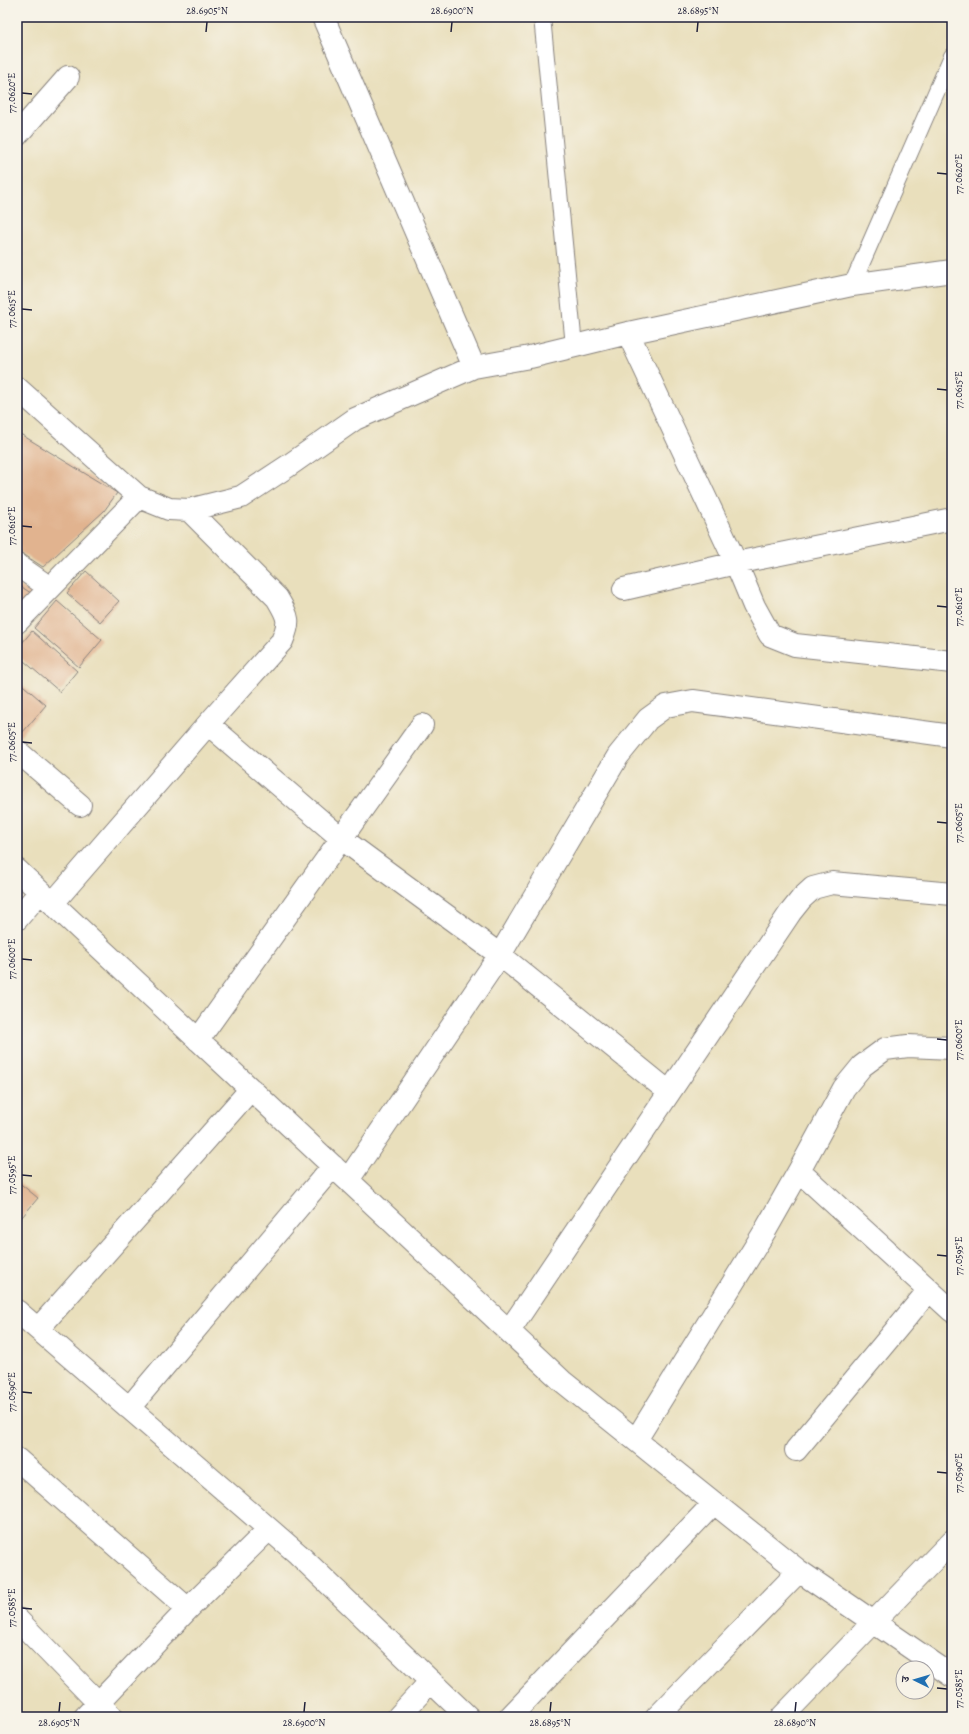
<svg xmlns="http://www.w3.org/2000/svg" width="969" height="1734" viewBox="0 0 969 1734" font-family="Alegreya,'Noto Serif Devanagari',serif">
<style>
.building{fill:#e1b38f}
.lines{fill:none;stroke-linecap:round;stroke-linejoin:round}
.lane-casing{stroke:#86807c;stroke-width:18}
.street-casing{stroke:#86807c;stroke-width:24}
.lane{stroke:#fff;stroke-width:16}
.street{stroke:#fff;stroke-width:22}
.ticks{fill:none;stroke:#22223b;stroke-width:1.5}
.neatline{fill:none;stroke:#22223b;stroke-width:1.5}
.ticks-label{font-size:10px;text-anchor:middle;fill:#22223b}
</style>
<rect width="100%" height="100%" fill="#f7f3e8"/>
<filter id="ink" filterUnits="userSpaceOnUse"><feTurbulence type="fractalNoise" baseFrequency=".025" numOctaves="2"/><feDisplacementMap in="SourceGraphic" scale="8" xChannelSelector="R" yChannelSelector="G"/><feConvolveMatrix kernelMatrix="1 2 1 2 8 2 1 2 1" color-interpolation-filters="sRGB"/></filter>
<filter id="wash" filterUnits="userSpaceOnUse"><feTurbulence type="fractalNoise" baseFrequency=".012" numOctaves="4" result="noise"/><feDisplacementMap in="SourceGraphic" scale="16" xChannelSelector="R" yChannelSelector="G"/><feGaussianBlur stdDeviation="0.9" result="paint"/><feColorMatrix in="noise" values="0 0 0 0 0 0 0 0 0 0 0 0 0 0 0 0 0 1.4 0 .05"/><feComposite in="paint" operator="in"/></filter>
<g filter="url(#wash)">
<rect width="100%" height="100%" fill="#e9dfbc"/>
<g id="blocks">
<path class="building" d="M17,432l100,61 -13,18 -61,56 -26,-17z
M86,571l33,30 -19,21 -33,-29z
M17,584l20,13 -20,22z
M57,601l45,39 -23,27 -45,-39z
M32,631l45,40 -17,21 -43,-37v-6z
M17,680l29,25 -29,34z
M17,1181l21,17 -21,25z"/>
</g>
</g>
<g filter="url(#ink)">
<use href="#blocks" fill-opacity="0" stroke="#86807c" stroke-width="1"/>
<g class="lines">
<defs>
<path id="lane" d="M542,17l32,329
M852,285l100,-229"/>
<path id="street" d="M323,17l151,350
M17,135l51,-58
M628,333l108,230 18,43 16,29 25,10 157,17
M17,388l122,109 30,12 20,1 52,-13 47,-31 67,-47 119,-52 56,-10 98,-24 224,-48 100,-14
M17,565l33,23
M624,589l112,-26 216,-44
M17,622l122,-125
M208,724l134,115 158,116 169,137
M17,751l63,54
M17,870l545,511 237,190 153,105
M53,903l155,-179 74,-83c9,-21 6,-24 -5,-43l-88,-88
M17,919l23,-27
M198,1040l224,-315
M799,1171l153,140
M348,1180l152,-225 118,-199 30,-37 18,-13 27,-5 259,35
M17,1311l281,243 170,163
M38,1329l213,-240
M509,1331l281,-418 12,-15 11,-10 19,-5 120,11
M129,1408l204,-242
M636,1440l129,-209 34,-60 45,-83 18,-22 23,-17 23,-3 44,2
M796,1450l133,-160
M17,1459l171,150
M17,1619l95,98
M85,1717l103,-108 81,-80
M398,1717l33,-36
M510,1717l204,-214
M657,1717l142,-146
M782,1717l170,-176"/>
</defs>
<use href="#lane" class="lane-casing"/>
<use href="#street" class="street-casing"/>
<use href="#lane" class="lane"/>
<use href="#street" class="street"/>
</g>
</g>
<path class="ticks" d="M206,32l1,-10M451,32l1,-10M697,32l1,-10M22,93l10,1M937,173l10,1M22,309l10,1M937,389l10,1M22,526l10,1M937,606l10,1M22,742l10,1M937,822l10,1M22,959l10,1M937,1039l10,1M22,1175l10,1M937,1255l10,1M22,1392l10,1M937,1472l10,1M22,1608l10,1M937,1688l10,1M59,1712l1,-10M304,1712l1,-10M550,1712l1,-10M795,1712l1,-10"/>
<rect width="969" height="1734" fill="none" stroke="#f7f3e8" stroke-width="44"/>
<g transform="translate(915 1680) rotate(275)"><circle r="19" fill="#f7f3e8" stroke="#a29fa3"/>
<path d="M0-3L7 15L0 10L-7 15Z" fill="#1f6fb2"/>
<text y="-6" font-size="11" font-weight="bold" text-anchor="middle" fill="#22223b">उ</text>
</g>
<rect x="22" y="22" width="925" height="1690" class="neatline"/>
<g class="ticks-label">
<text x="207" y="14">28.6905°N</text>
<text x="452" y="14">28.6900°N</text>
<text x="698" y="14">28.6895°N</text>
<text transform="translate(11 93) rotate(-90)" y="4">77.0620°E</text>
<text transform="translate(958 174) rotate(-90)" y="4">77.0620°E</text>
<text transform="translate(11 309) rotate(-90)" y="4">77.0615°E</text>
<text transform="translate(958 390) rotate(-90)" y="4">77.0615°E</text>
<text transform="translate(11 526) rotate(-90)" y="4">77.0610°E</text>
<text transform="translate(958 607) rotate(-90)" y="4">77.0610°E</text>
<text transform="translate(11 742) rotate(-90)" y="4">77.0605°E</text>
<text transform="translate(958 823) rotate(-90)" y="4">77.0605°E</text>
<text transform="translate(11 959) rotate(-90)" y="4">77.0600°E</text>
<text transform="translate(958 1040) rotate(-90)" y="4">77.0600°E</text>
<text transform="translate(11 1175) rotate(-90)" y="4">77.0595°E</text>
<text transform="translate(958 1256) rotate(-90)" y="4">77.0595°E</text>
<text transform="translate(11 1392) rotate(-90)" y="4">77.0590°E</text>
<text transform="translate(958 1473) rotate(-90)" y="4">77.0590°E</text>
<text transform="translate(11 1608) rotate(-90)" y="4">77.0585°E</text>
<text transform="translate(958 1689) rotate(-90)" y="4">77.0585°E</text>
<text x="59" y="1726">28.6905°N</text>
<text x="304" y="1726">28.6900°N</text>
<text x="550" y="1726">28.6895°N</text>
<text x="795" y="1726">28.6890°N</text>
</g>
</svg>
